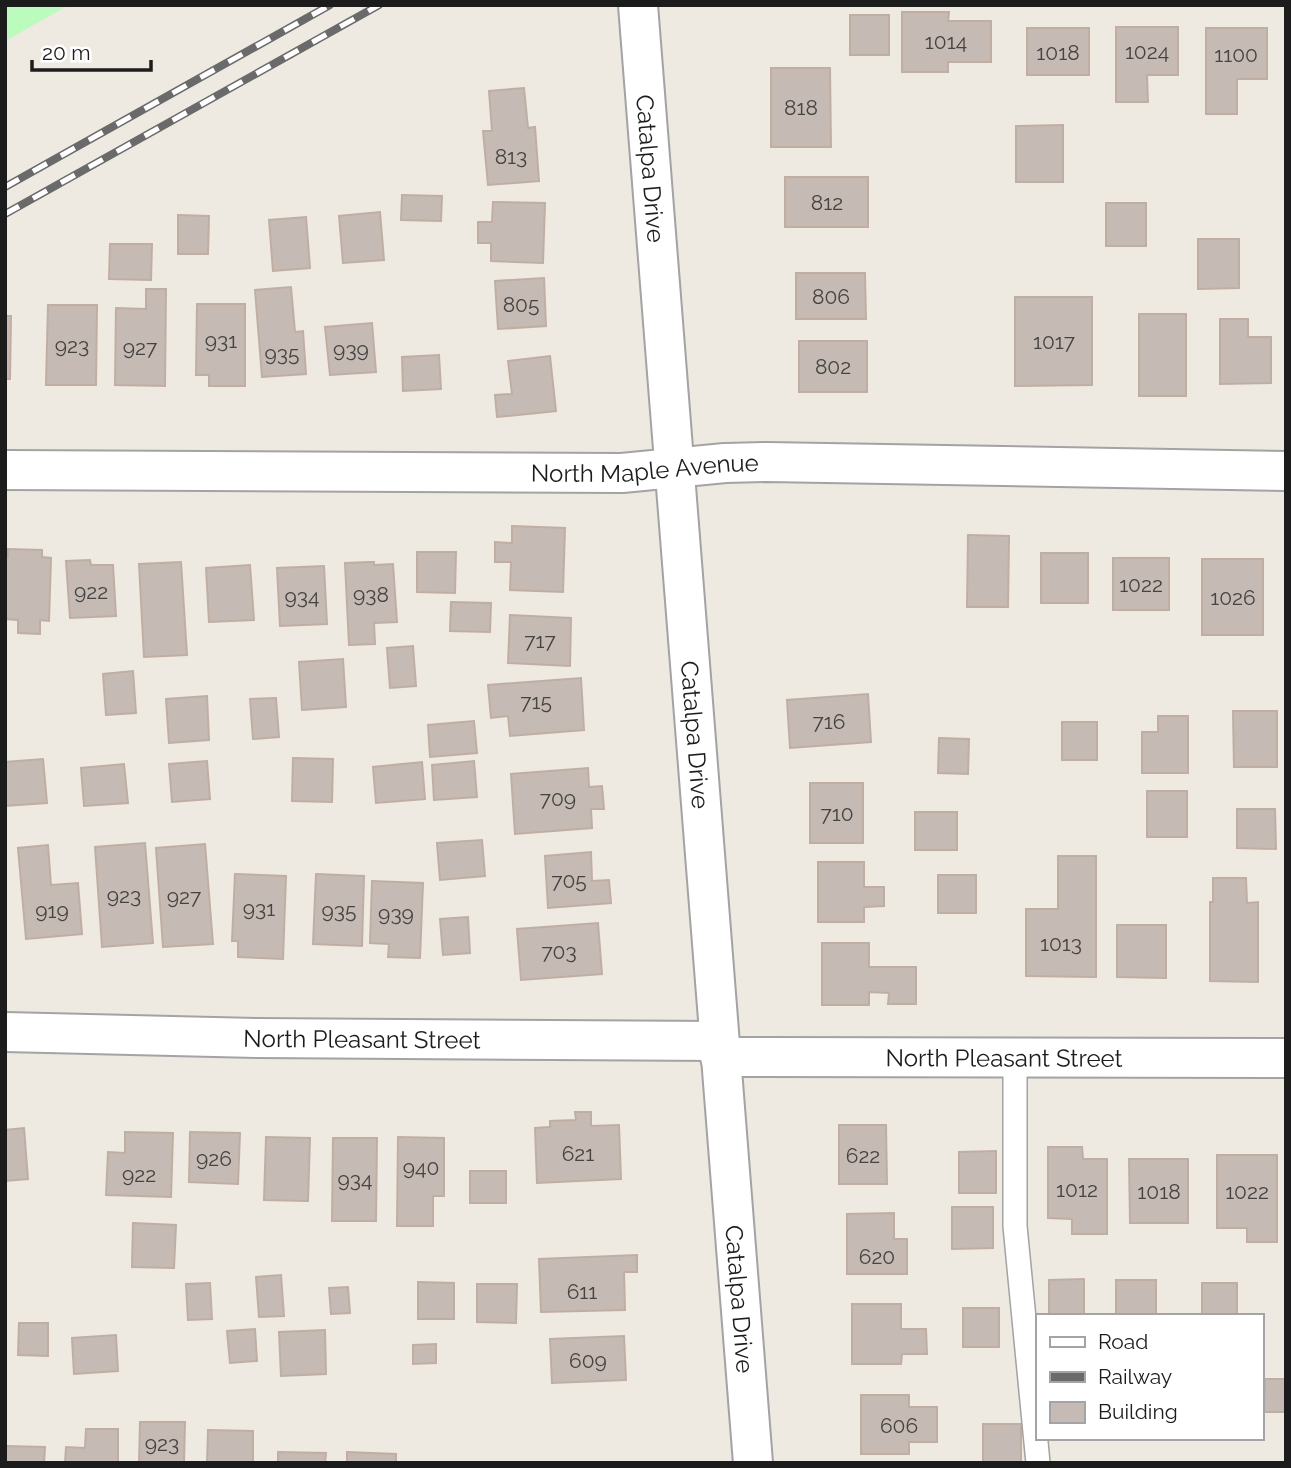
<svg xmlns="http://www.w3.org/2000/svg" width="1291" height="1468" viewBox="0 0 1291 1468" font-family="Raleway,sans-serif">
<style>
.park{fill:#bbfbbc}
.building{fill:#c6bbb4;stroke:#c0aea3;stroke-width:2}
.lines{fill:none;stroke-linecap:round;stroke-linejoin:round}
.service-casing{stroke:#a3a3a3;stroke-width:26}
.minor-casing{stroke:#a3a3a3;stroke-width:42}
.tertiary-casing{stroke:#a3a3a3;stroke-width:42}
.service{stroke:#fff;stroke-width:23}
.minor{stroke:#fff;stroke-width:38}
.tertiary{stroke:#fff;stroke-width:38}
.rail-casing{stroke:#6a6a6a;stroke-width:8}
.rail{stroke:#fff;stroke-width:5;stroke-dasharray:16;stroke-linecap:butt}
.labels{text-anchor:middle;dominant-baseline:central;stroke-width:6;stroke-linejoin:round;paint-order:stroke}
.number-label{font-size:21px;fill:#464442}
.street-label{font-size:24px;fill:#1c1c1c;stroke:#fff}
</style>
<rect width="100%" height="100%" fill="#eee9e1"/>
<path class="park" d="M5,5h64l-64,36z"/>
<path class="building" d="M902,12h47l-1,9h43v41h-43v10h-46z
M850,15h39v40h-39z
M1116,27h62v48h-31l1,27h-32z
M1027,28h62v47h-62z
M1206,28h61v51h-30v35h-31z
M771,68h59l1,79h-60z
M524,88l4,40 7,-1 4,54 -51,4 -5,-54h9l-3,-40z
M1063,125v57h-47v-56z
M785,177h83v50h-83z
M402,195l40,1 -1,25 -40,-1z
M493,202l52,1 -2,60 -52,-2v-18h-13v-21h14z
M1106,203h40v43h-40z
M380,212l4,48 -41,3 -4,-47z
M178,215l31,1 -1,38h-30z
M306,217l4,51 -37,3 -4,-51z
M1198,239h41v49l-41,1z
M110,244h42l-1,36 -42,-1z
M796,273h69l1,46h-70z
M544,278l2,48 -48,3 -3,-48z
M291,287l4,45 8,-1 3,43 -44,3 -7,-87z
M146,289h20l-1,97 -50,-1 1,-77 30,1z
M1015,297h77v88l-77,1z
M197,304h48v82h-36v-11h-13z
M48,305h49l-1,80h-50z
M1139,314h47v82h-47z
M5,316h6l-1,63h-5z
M1220,319h28v18h23v46l-51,1z
M372,323l4,49 -46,3 -5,-48z
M799,341h68v51h-68z
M439,355l2,34 -38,2 -1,-34z
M550,356l6,55 -59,6 -2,-22 17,-1 -4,-33z
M512,526l53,2 -2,64 -53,-2 1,-28h-16v-20l17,1z
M968,535l41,1 -1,71h-41z
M8,549l34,1v7l9,1 -2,63 -9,-1v14l-22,-1v-13l-13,-1v-63l3,1z
M417,552h39l-1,41 -38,-1z
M1041,553h47v50h-47z
M1113,558h56v52h-56z
M1202,559h61v76h-61z
M90,560l1,5h22l3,51 -46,2 -4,-57z
M181,562l6,93 -43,2 -5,-93z
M370,562h4v3l19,-1 4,58 -23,1 1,21 -26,1 -4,-82z
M250,565l4,55 -45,2 -3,-54z
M324,566l3,58 -47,2 -3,-58z
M451,602l40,1 -1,29 -40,-1z
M510,615l61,3 -1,48 -62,-3z
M413,646l3,40 -26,2 -3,-40z
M343,659l3,48 -44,3 -3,-48z
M133,671l3,42 -30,2 -3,-41z
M581,678l3,52 -74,6 -2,-20 -17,2 -3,-33z
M868,694l3,48 -81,6 -3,-48z
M207,696l2,44 -40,3 -3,-44z
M276,698l3,39 -26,2 -3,-40z
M1233,711h44v56h-43z
M1158,716h30v57h-46v-41h16z
M474,721l3,32 -47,4 -2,-32z
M1062,722h35v38h-35z
M939,738l30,1 -1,35 -30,-1z
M293,758l40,1 -1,43 -40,-1z
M43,759l4,44 -42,3v-44z
M207,761l3,38 -38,3 -3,-38z
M474,761l3,36 -43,3 -2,-35z
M422,762l3,37 -49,4 -3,-36z
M124,764l4,39 -44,3 -3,-38z
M588,768l1,19 13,-1 2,23h-13l1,19 -77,6 -4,-60z
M810,783h53v60h-53z
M1147,791h40v46h-40z
M1237,809h38l1,40 -39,-1z
M915,812h42v38h-42z
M482,840l3,36 -45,4 -3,-37z
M145,843l8,100 -51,4 -7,-100z
M205,844l8,100 -50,3 -7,-99z
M48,845l3,40 27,-2 4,51 -56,5 -8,-91z
M591,852l1,29 17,-1 2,23 -63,5 -3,-52z
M1058,856h38v121l-70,-1v-67h32z
M818,862h46v25h20v19l-20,1v15h-46z
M235,874l51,2 -3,83 -45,-2v-16h-6z
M316,874l48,2 -2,70 -49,-2z
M938,875h38v38h-38z
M1213,878h33l1,25 11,-1v80l-48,-1v-79h3z
M372,881l51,2 -3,75 -32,-1 1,-13 -19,-1z
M468,917l2,36 -27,2 -3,-36z
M598,923l4,51 -81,6 -4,-51z
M1117,925h49v53l-49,-1z
M822,943h47v24h47v37h-28l1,-11 -20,-1v13h-47z
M575,1112h16v14l28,-1 2,54 -84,4 -2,-55 15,-1v-6l26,-1z
M839,1125h47l1,59h-48z
M24,1128l4,51 -23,2v-51z
M125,1132l48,1 -2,64 -65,-2 2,-43 17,1z
M190,1132l50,1 -2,51 -49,-2z
M266,1137l44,1 -2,63 -44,-1z
M398,1137l46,1v58h-11v30h-36z
M333,1138h44l-1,83h-44z
M1048,1147h34l1,12h24v75h-35v-15l-24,-1z
M996,1151v42h-37v-41z
M1217,1155h60v87h-30v-14h-30z
M1129,1159h59v64h-58z
M470,1171h36v32h-36z
M952,1207h41v41l-41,1z
M894,1213v26h13v35h-60v-60z
M133,1223l43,2 -2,43 -42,-1z
M637,1255v17h-13l1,38 -84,2 -2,-53z
M281,1275l3,41 -25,1 -3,-40z
M1084,1279v37h-35v-36z
M1116,1280h40v36h-40z
M418,1282l36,1v36h-36z
M210,1283l2,36 -24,1 -2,-36z
M1202,1283h35v33h-35z
M477,1284h40l-1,39 -39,-1z
M348,1287l2,26 -19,1 -2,-26z
M852,1304h49v25h25l1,25h-25l-1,10h-49z
M963,1308h36v39h-36z
M19,1323h29v33l-30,-1z
M255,1329l2,32 -27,2 -3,-32z
M325,1330l1,44 -45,2 -2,-44z
M116,1335l2,36 -44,3 -2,-36z
M624,1336l2,44 -74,3 -2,-44z
M436,1344v19l-23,1v-19z
M1265,1379h21v33h-22z
M861,1395h48v12h28v35h-28v12h-48z
M140,1422h45l-1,41h-45z
M983,1424h38v39h-38z
M86,1429h32v34h-53l1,-16 19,1z
M208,1430l45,1v32h-46z
M5,1446l40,1 -1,16h-39z
M278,1452l48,1 -1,10h-47z
M347,1452l49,2v9h-49z"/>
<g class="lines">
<defs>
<path id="service" d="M1015,1056v170l23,237"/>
<g id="minor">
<path id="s1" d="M5,470l617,3 103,-10 42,-1 519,9"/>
<path id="s2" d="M5,1032l252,6 462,3"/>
<path id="s3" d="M720,1057l566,1"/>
</g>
<g id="tertiary">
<path id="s4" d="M638,5l115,1458"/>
</g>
</defs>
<use href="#service" class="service-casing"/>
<use href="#minor" class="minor-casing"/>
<use href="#tertiary" class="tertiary-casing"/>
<use href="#service" class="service"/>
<use href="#minor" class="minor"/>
<use href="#tertiary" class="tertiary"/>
<defs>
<path id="rail" d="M5,187l325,-182
M5,214l374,-209"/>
</defs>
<use href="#rail" class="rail-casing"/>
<use href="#rail" class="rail"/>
</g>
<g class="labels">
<g class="number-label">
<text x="946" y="41">1014</text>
<text x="1147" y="51">1024</text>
<text x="1058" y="52">1018</text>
<text x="1236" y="54">1100</text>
<text x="801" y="107">818</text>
<text x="511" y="156">813</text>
<text x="827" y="202">812</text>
<text x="831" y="296">806</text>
<text x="521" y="304">805</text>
<text x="221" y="340">931</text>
<text x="1054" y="341">1017</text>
<text x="72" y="345">923</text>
<text x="140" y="347">927</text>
<text x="351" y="349">939</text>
<text x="282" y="353">935</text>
<text x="833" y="366">802</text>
<text x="1141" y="584">1022</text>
<text x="91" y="591">922</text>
<text x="371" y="594">938</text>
<text x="302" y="596">934</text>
<text x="1233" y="597">1026</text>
<text x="540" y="640">717</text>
<text x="536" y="701">715</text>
<text x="829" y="721">716</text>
<text x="558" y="798">709</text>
<text x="837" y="813">710</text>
<text x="569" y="880">705</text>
<text x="124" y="895">923</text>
<text x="184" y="896">927</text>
<text x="259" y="908">931</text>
<text x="52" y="910">919</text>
<text x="339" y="910">935</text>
<text x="396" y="913">939</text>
<text x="1061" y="943">1013</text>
<text x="559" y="951">703</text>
<text x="578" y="1153">621</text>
<text x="863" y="1155">622</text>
<text x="214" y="1158">926</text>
<text x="421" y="1167">940</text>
<text x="139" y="1174">922</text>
<text x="355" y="1179">934</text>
<text x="1077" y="1189">1012</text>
<text x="1159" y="1191">1018</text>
<text x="1247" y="1191">1022</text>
<text x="877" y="1256">620</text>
<text x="582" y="1291">611</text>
<text x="588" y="1360">609</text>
<text x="899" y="1425">606</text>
<text x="162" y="1443">923</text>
</g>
<g class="street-label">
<text stroke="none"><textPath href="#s4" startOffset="164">Catalpa Drive</textPath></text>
<text stroke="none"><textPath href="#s1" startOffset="640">North Maple Avenue</textPath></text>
<text stroke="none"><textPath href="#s4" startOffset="732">Catalpa Drive</textPath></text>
<text stroke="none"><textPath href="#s2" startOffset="357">North Pleasant Street</textPath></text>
<text stroke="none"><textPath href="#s3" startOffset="284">North Pleasant Street</textPath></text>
<text stroke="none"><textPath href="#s4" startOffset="1298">Catalpa Drive</textPath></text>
</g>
</g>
<rect width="1291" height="1468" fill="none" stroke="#1c1c1c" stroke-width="14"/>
<rect x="1036" y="1314" width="228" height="126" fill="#ffffff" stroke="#a4a4a4" stroke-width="2"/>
<rect x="1050" y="1337" width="35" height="10" fill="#ffffff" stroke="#a4a4a4" stroke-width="2"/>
<text x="1098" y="1349" font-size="21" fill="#1c1c1c">Road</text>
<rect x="1050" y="1372" width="35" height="10" fill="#6a6a6a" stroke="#a4a4a4" stroke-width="2"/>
<text x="1098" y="1384" font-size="21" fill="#1c1c1c">Railway</text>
<rect x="1050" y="1402" width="35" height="21" fill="#c6bbb4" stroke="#a4a4a4" stroke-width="2"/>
<text x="1098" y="1419" font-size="21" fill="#1c1c1c">Building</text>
<path d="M32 60v10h119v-10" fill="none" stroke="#1c1c1c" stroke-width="3.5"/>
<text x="42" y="60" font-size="21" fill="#1c1c1c" stroke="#ffffff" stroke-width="5" paint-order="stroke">20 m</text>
</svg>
